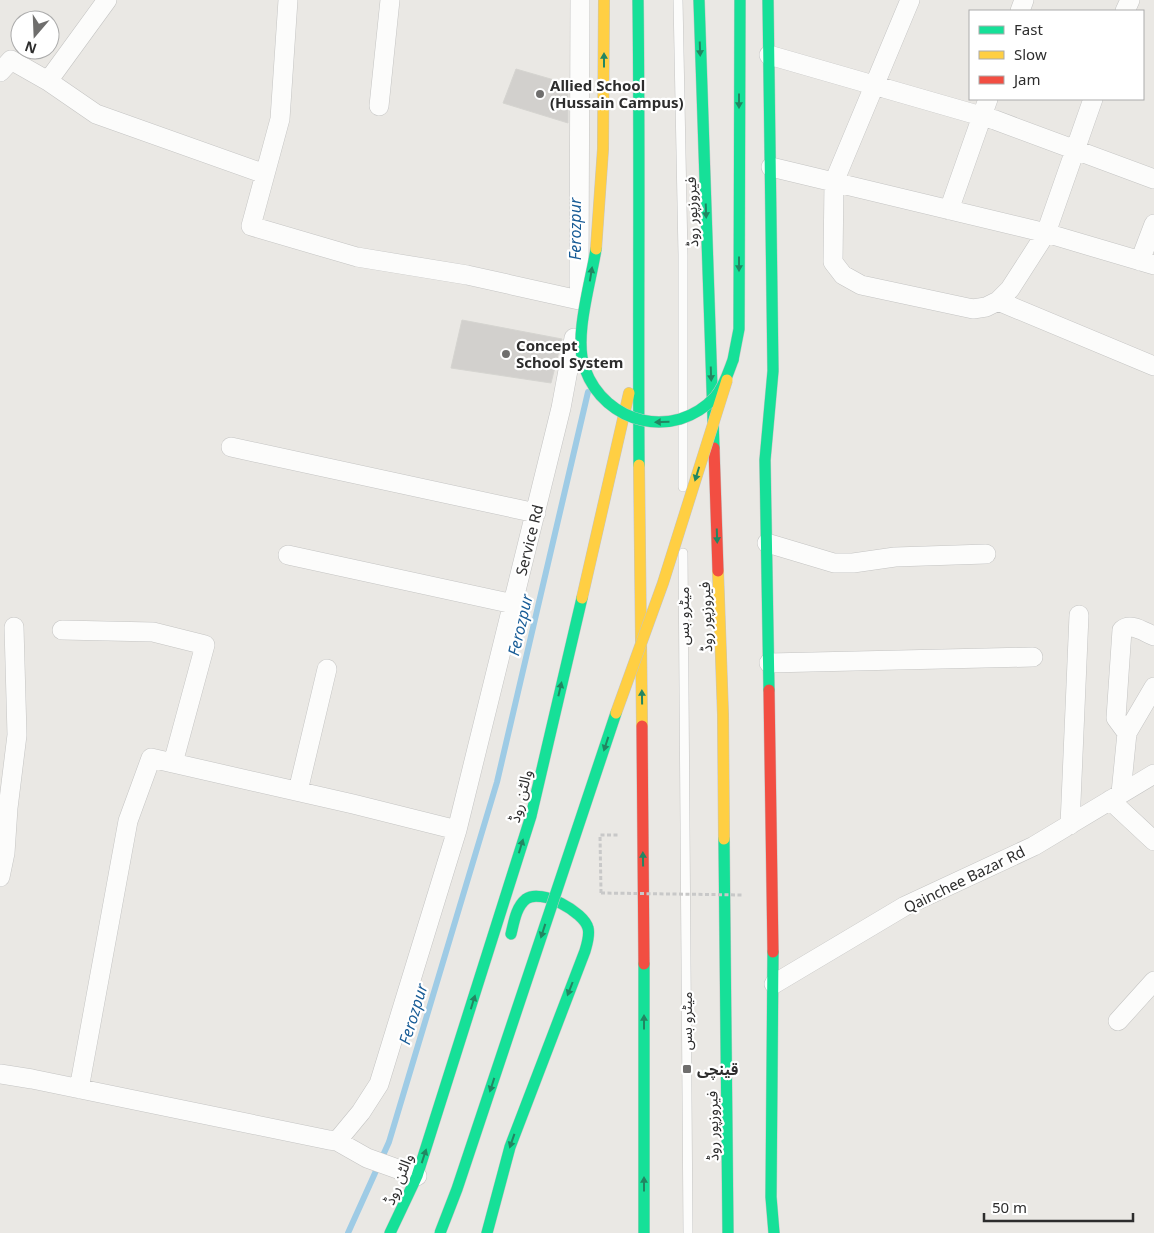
<svg xmlns="http://www.w3.org/2000/svg" width="1154" height="1233" viewBox="0 0 1154 1233" font-family="'Noto Sans','Noto Sans Arabic',sans-serif">
<style>
.lines{fill:none;stroke-linecap:round;stroke-linejoin:round}
.stream{stroke:#9ecbe5;stroke-width:6}
.building{fill:#d2d0cd;stroke:#d5d4d0}
.lane-casing{stroke:#c4c4c3;stroke-width:10}
.street-casing{stroke:#c4c4c3;stroke-width:20}
.fast-casing{stroke:#c4c4c3;stroke-width:12}
.slow-casing{stroke:#c4c4c3;stroke-width:12}
.jam-casing{stroke:#c4c4c3;stroke-width:12}
.path{stroke:#c8c8c8;stroke-width:3;stroke-dasharray:4 2.5;stroke-linecap:butt}
.lane{stroke:#fcfcfb;stroke-width:9}
.street{stroke:#fcfcfb;stroke-width:19}
.fast{stroke:#16e098;stroke-width:11}
.slow{stroke:#ffcf43;stroke-width:11}
.jam{stroke:#f24e42;stroke-width:11}
.fast-bridge-casing{stroke:#c4c4c3;stroke-width:12;stroke-linecap:butt}
.slow-bridge-casing{stroke:#c4c4c3;stroke-width:12;stroke-linecap:butt}
.path-bridge{stroke:#c8c8c8;stroke-width:3;stroke-dasharray:4 2.5;stroke-linecap:butt}
.fast-bridge{stroke:#16e098;stroke-width:11}
.slow-bridge{stroke:#ffcf43;stroke-width:11}
.oneway{fill:#228662}
.poi-dot{fill:#6f6e6d;stroke:#fff;stroke-width:2}
.labels{text-anchor:middle;dominant-baseline:central;stroke-width:4.5;stroke-linejoin:round;paint-order:stroke}
.poi-label{font-size:15px;font-weight:bold;fill:#2d2d2d;stroke:#fff;text-anchor:start}
.street-label{font-size:15px;fill:#2d2d2d;stroke:#fff}
.water-label{font-size:16px;font-style:italic;fill:#185c96;stroke:#fff}
</style>
<rect width="100%" height="100%" fill="#eae8e4"/>
<g class="lines">
<path class="stream" d="M348,1233l41,-91 108,-360 91,-390"/>
</g>
<path class="building" d="M516,69l52,15v39l-65,-20z
M462,320l100,19 -11,44 -100,-15z"/>
<g class="lines">
<defs>
<path id="lane" d="M678,0l5,255v232
M683,553l5,680"/>
<path id="street" d="M107,0l-59,81 48,33 169,60
M288,0l-8,119 -29,107 106,31 110,18 112,25
M910,0l-76,182 -1,80 10,13 18,10 112,24 13,-2 12,-6 12,-12 36,-56 47,-134
M1020,11l4,-11
M1125,11l5,-11
M769,55l226,65 159,59
M0,72l11,-12 37,21
M379,106l11,-106
M771,167l275,66 108,32
M949,210l39,-111
M1140,261l14,-37
M579,286l1,-286
M998,301l156,65
M231,447l305,66
M767,543l67,20h19l42,-6 91,-3
M288,555l225,49
M62,630l91,2 52,13 -32,118
M769,663l264,-6
M1127,733l-11,-15 6,-88c9,-8 22,2 32,6
M298,791l29,-122
M1121,793l6,-60 27,-46
M1110,800l44,41
M1070,825l9,-210
M0,877l5,-24 3,-45 9,-73 -3,-108
M774,984l131,-78 129,-60 120,-72
M1118,1021l36,-40
M0,1074l32,5 297,61 8,1 30,17 50,18
M79,1089l49,-268 23,-63 202,46 104,26
M337,1141l24,-29 18,-28 78,-254 104,-422 13,-70"/>
<path id="fast" d="M638,0c2,155 0,310 1,465
M699,0l15,448
M768,0l5,371 -8,89 4,230
M733,360l6,-31 1,-329
M724,839l4,394
M773,952l-2,245 3,36
M644,964v269
M390,1233l27,-57 114,-360 51,-218
M487,1233l23,-86 75,-196c2,-7 5,-16 3,-23 -4,-16 -47,-40 -62,-29 -10,8 -12,23 -15,35"/>
<path id="slow" d="M639,465l3,261
M718,571l5,144 1,124
M582,598l47,-205"/>
<path id="jam" d="M714,448l4,123
M769,690l4,262
M642,726l2,238"/>
</defs>
<use href="#lane" class="lane-casing"/>
<use href="#street" class="street-casing"/>
<use href="#fast" class="fast-casing"/>
<use href="#slow" class="slow-casing"/>
<use href="#jam" class="jam-casing"/>
<path class="path" d="M601,893l-1,-58h20"/>
<use href="#lane" class="lane"/>
<use href="#street" class="street"/>
<use href="#fast" class="fast"/>
<use href="#slow" class="slow"/>
<use href="#jam" class="jam"/>
<defs>
<path id="fast-bridge" d="M596,249c-5,33 -23,89 -11,120 20,55 89,72 130,28 9,-10 13,-24 18,-37
M440,1233l17,-44 159,-476"/>
<path id="slow-bridge" d="M596,249l7,-100 1,-149
M616,713l47,-130 64,-203"/>
</defs>
<use href="#fast-bridge" class="fast-bridge-casing"/>
<use href="#slow-bridge" class="slow-bridge-casing"/>
<path class="path-bridge" d="M601,893l142,2"/>
<use href="#fast-bridge" class="fast-bridge"/>
<use href="#slow-bridge" class="slow-bridge"/>
</g>
<defs><path id="oneway-solid" d="M-6-.8H1V-3.2L6.5 0L1 3.2V.8H-6Z" transform="scale(1.25)"/></defs>
<g class="oneway">
<use href="#oneway-solid" transform="translate(700 49) rotate(88)"/>
<use href="#oneway-solid" transform="translate(604 60) rotate(-90)"/>
<use href="#oneway-solid" transform="translate(739 101) rotate(90)"/>
<use href="#oneway-solid" transform="translate(706 211) rotate(88)"/>
<use href="#oneway-solid" transform="translate(739 264) rotate(90)"/>
<use href="#oneway-solid" transform="translate(591 274) rotate(-81)"/>
<use href="#oneway-solid" transform="translate(711 374) rotate(88)"/>
<use href="#oneway-solid" transform="translate(662 422) rotate(178)"/>
<use href="#oneway-solid" transform="translate(697 474) rotate(107)"/>
<use href="#oneway-solid" transform="translate(717 536) rotate(88)"/>
<use href="#oneway-solid" transform="translate(560 689) rotate(-77)"/>
<use href="#oneway-solid" transform="translate(642 697) rotate(-91)"/>
<use href="#oneway-solid" transform="translate(606 744) rotate(108)"/>
<use href="#oneway-solid" transform="translate(521 846) rotate(-73)"/>
<use href="#oneway-solid" transform="translate(643 859) rotate(-91)"/>
<use href="#oneway-solid" transform="translate(543 931) rotate(108)"/>
<use href="#oneway-solid" transform="translate(570 989) rotate(111)"/>
<use href="#oneway-solid" transform="translate(473 1002) rotate(-73)"/>
<use href="#oneway-solid" transform="translate(644 1022) rotate(-90)"/>
<use href="#oneway-solid" transform="translate(492 1085) rotate(108)"/>
<use href="#oneway-solid" transform="translate(512 1141) rotate(109)"/>
<use href="#oneway-solid" transform="translate(424 1156) rotate(-72)"/>
<use href="#oneway-solid" transform="translate(644 1184) rotate(-90)"/>
</g>
<g class="poi-dot">
<circle cx="540" cy="94" r="5"/>
<circle cx="506" cy="354" r="5"/>
<rect x="682" y="1064" width="10" height="10" rx="2.5"/>
</g>
<g class="labels">
<g class="poi-label">
<text x="550" y="85">Allied School<tspan x="550" dy="17">(Hussain Campus)</tspan></text>
<text x="516" y="345">Concept<tspan x="516" dy="17">School System</tspan></text>
<text x="697" y="1069">قینچی</text>
</g>
<g class="street-label">
<text transform="translate(691 212) rotate(-92)">فیروزپور روڈ</text>
<text transform="translate(529 540) rotate(-76)">Service Rd</text>
<text transform="translate(683 616) rotate(-90)">میٹرو بس</text>
<text transform="translate(705 617) rotate(-92)">فیروزپور روڈ</text>
<text transform="translate(520 796) rotate(-76)">والٹن روڈ</text>
<text transform="translate(964 879) rotate(-26)">Qainchee Bazar Rd</text>
<text transform="translate(686 1021) rotate(-90)">میٹرو بس</text>
<text transform="translate(712 1126) rotate(-91)">فیروزپور روڈ</text>
<text transform="translate(398 1179) rotate(-68)">والٹن روڈ</text>
</g>
<g class="water-label">
<text transform="translate(575 229) rotate(-90)">Ferozpur</text>
<text transform="translate(520 625) rotate(-77)">Ferozpur</text>
<text transform="translate(413 1014) rotate(-73)">Ferozpur</text>
</g>
</g>
<rect x="969" y="10" width="175" height="90" fill="#ffffff" stroke="#ababab"/>
<rect x="979" y="26" width="25" height="8" fill="#16e098" stroke="#ababab"/>
<text x="1014" y="35" font-size="15" fill="#2d2d2d">Fast</text>
<rect x="979" y="51" width="25" height="8" fill="#ffcf43" stroke="#ababab"/>
<text x="1014" y="60" font-size="15" fill="#2d2d2d">Slow</text>
<rect x="979" y="76" width="25" height="8" fill="#f24e42" stroke="#ababab"/>
<text x="1014" y="85" font-size="15" fill="#2d2d2d">Jam</text>
<g transform="translate(35 35) rotate(199)"><circle r="24" fill="#ffffff" stroke="#ababab"/>
<path d="M0-4L9 19L0 12L-9 19Z" fill="#6f6e6d"/>
<text y="-8" font-size="14" font-weight="bold" text-anchor="middle" fill="#2d2d2d">N</text>
</g>
<path d="M984 1213v8h149v-8" fill="none" stroke="#2d2d2d" stroke-width="2.5"/>
<text x="992" y="1213" font-size="15" fill="#2d2d2d" stroke="#ffffff" stroke-width="4" paint-order="stroke">50 m</text>
</svg>
